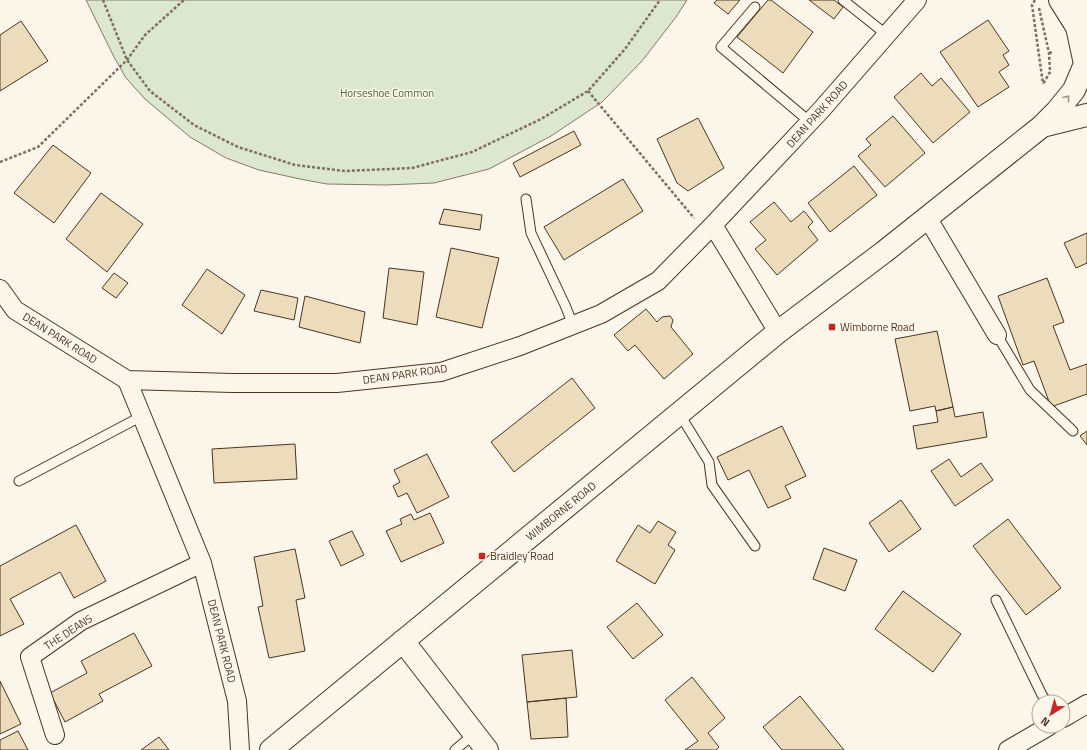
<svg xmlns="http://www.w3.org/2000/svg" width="1087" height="750" viewBox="0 0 1087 750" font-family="'Titillium Web',sans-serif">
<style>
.green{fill:#dce7d0;stroke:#887966}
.building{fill:#ecdcbc;stroke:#4a3520}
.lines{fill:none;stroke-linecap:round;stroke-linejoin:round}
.service-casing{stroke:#4a3520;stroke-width:11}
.minor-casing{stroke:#4a3520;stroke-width:20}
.tertiary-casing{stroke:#4a3520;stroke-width:24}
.primary-casing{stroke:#4a3520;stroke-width:24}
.trunk-casing{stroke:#4a3520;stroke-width:24}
.path{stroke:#7f6f5c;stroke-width:2.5;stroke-dasharray:3 2;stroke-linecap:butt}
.service{stroke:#fbf6e9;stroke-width:9}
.minor{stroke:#fbf6e9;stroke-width:18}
.tertiary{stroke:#fbf6e9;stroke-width:22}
.primary{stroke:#fbf6e9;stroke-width:22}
.trunk{stroke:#fbf6e9;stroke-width:22}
.oneway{stroke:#a29684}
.poi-dot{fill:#c62828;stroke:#fbf6e9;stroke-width:1.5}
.labels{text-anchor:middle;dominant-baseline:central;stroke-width:3;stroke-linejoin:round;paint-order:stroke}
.park-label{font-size:11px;fill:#436837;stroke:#fbf6e9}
.street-label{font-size:11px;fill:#4a3520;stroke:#fbf6e9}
.poi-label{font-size:11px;fill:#4a3520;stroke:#fbf6e9;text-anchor:start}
</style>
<rect width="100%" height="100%" fill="#fbf6e9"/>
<path class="green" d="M86,0h601l-11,17 -34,44 -40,41 -51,34 -62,33 -55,14 -48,2 -59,-1 -27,-5 -41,-9 -33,-12 -36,-21 -45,-38 -19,-21 -12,-21z"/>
<path class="building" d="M717,0h23l-12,14 -14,-11z
M768,0h3l42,32 -30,41 -46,-36z
M809,0h25l9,7 -9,12z
M988,20l21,31 -6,4 6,10 -10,7 10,15 -31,20 -38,-55z
M21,21l27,40 -48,30v-56z
M921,73l11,13 9,-8 29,34 -37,31 -39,-46z
M893,116l32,37 -40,34 -27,-31 13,-11 -5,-6z
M698,118l26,50 -36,23 -11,-8 -20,-44z
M574,131l7,14 -61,32 -7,-14z
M53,145l38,28 -37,50 -40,-30z
M854,166l23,29 -47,37 -22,-29z
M623,179l20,32 -79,49 -20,-33z
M101,193l42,31 -36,48 -41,-33z
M774,202l17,20 13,-11 9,11 -5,5 10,13 -41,35 -22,-26 11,-9 -16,-18z
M444,209l38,6 -2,15 -41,-6z
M1087,233v30l-11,5 -12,-25z
M451,248l48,10 -17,70 -46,-11z
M389,268l35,4 -7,53 -34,-7z
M207,269l38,26 -23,39 -40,-29z
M114,273l14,10 -12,15 -14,-10z
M1047,278l17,44 -11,4 17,44 17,-6v30l-36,13 -17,-46 -11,4 -25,-69z
M261,290l37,8 -4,22 -40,-9z
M305,296l60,16 -5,31 -61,-16z
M646,309l11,13 5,-5 8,-1 3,4 -2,7 22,27 -29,25 -29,-34 -7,6 -14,-16z
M937,331l16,76 -17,4 -1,-5 -25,5 -15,-72z
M572,378l23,30 -81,64 -23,-30z
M953,407l2,10 28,-5 4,25 -70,12 -4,-23 25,-4 -2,-11z
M782,426l24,50 -21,10 6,12 -23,10 -19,-38 -21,10 -11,-23z
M1087,431v14l-7,-9z
M295,444l2,35 -83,4 -2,-34z
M427,454l22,43 -32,16 -10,-20 -9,4 -5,-11 7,-4 -6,-12z
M949,459l12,18 20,-14 12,17 -38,26 -24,-35z
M901,500l20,29 -32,23 -20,-29z
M430,513l14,30 -43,19 -15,-31 16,-7 -2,-5 11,-5 3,6z
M1008,519l53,69 -35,27 -53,-69z
M658,521l18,11 -8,13 7,5 -20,34 -39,-23 22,-36 12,8z
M76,525l30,56 -32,17 -14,-26 -50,27 14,25 -24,12v-70z
M352,531l12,24 -23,11 -12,-25z
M824,548l33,12 -12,31 -32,-12z
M295,549l10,49 -9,2 9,51 -36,7 -11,-51 5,-1 -9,-49z
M903,591l58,43 -28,38 -58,-43z
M637,603l26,32 -30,24 -26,-32z
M134,633l18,33 -53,28 4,7 -38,21 -15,-29 37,-20 -6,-12z
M572,650l5,47 -50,5 -5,-47z
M692,677l33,41 -17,15 11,14 -3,3h-31l13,-9 -33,-41z
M0,681l21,43 -21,10z
M800,696l44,54h-62l-19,-23z
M566,698l2,39 -37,2 -4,-37z
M18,731l10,19h-28v-10z
M159,737l10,13h-28z"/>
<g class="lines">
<defs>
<path id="service" d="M843,0l44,35
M755,7l-34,40 89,75
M526,199l5,34 34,72 8,20
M997,335l33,55 43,41
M679,413l30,49 3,23 43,61
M19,481l123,-65
M996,600l46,95 5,7
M455,750l19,-16"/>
<path id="minor" d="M927,217l70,118
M713,225l65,107
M0,289l15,21 112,70 105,3h105l104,-11 79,-26 81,-32 57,-33 55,-56 109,-116 95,-109
M127,380l75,183 35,138 3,49
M1063,718l24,-14
M55,735l-25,-78 51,-36 121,-58
M1008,750l41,-24"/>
<path id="tertiary" d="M403,641l84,109"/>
<path id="primary" d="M1082,0l-5,27 8,37 2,3
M1042,126l45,-11
M271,750l507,-418 106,-80 157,-125 16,-16 17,-21 11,-26"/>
<path id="trunk" d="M1060,0l17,27"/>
</defs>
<use href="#service" class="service-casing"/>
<use href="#minor" class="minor-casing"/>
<use href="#tertiary" class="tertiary-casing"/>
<use href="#primary" class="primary-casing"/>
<use href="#trunk" class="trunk-casing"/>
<path class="path" d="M103,0l24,60 23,31 44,34 44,22 57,18 50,6 67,-3 60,-16 69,-33 47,-28 37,-42 35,-49
M1035,0l-3,5 11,79
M1039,8l10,45 1,19 -7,12
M1049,53l4,-1
M588,91l106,127
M0,162l38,-15 89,-87 18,-25 39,-35"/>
<use href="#service" class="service"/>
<use href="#minor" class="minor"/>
<use href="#tertiary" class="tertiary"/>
<use href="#primary" class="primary"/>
<use href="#trunk" class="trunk"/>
</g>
<defs><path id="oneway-chevron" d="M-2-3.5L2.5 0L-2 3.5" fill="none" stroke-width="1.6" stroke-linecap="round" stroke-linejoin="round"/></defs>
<use class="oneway" href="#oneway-chevron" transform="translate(1067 98) rotate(-52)"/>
<g class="poi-dot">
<rect x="828" y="323" width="8" height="8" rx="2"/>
<rect x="478" y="552" width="8" height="8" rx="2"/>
</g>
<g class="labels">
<g class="park-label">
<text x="387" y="93">Horseshoe Common</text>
</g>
<g class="street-label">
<text transform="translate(817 114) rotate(-48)">DEAN PARK ROAD</text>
<text transform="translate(60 338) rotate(32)">DEAN PARK ROAD</text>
<text transform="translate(405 374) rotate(-8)">DEAN PARK ROAD</text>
<text transform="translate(561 511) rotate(-39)">WIMBORNE ROAD</text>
<text transform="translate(68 632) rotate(-33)">THE DEANS</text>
<text transform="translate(222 641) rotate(76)">DEAN PARK ROAD</text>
</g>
<g class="poi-label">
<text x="840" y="327">Wimborne Road</text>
<text x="490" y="556">Braidley Road</text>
</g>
</g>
<g transform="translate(1051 714) rotate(217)"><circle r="19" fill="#fbf6e9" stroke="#b4a999"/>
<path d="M0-3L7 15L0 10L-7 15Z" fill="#c62828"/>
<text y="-6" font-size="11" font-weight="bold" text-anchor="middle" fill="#4a3520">N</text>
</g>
</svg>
